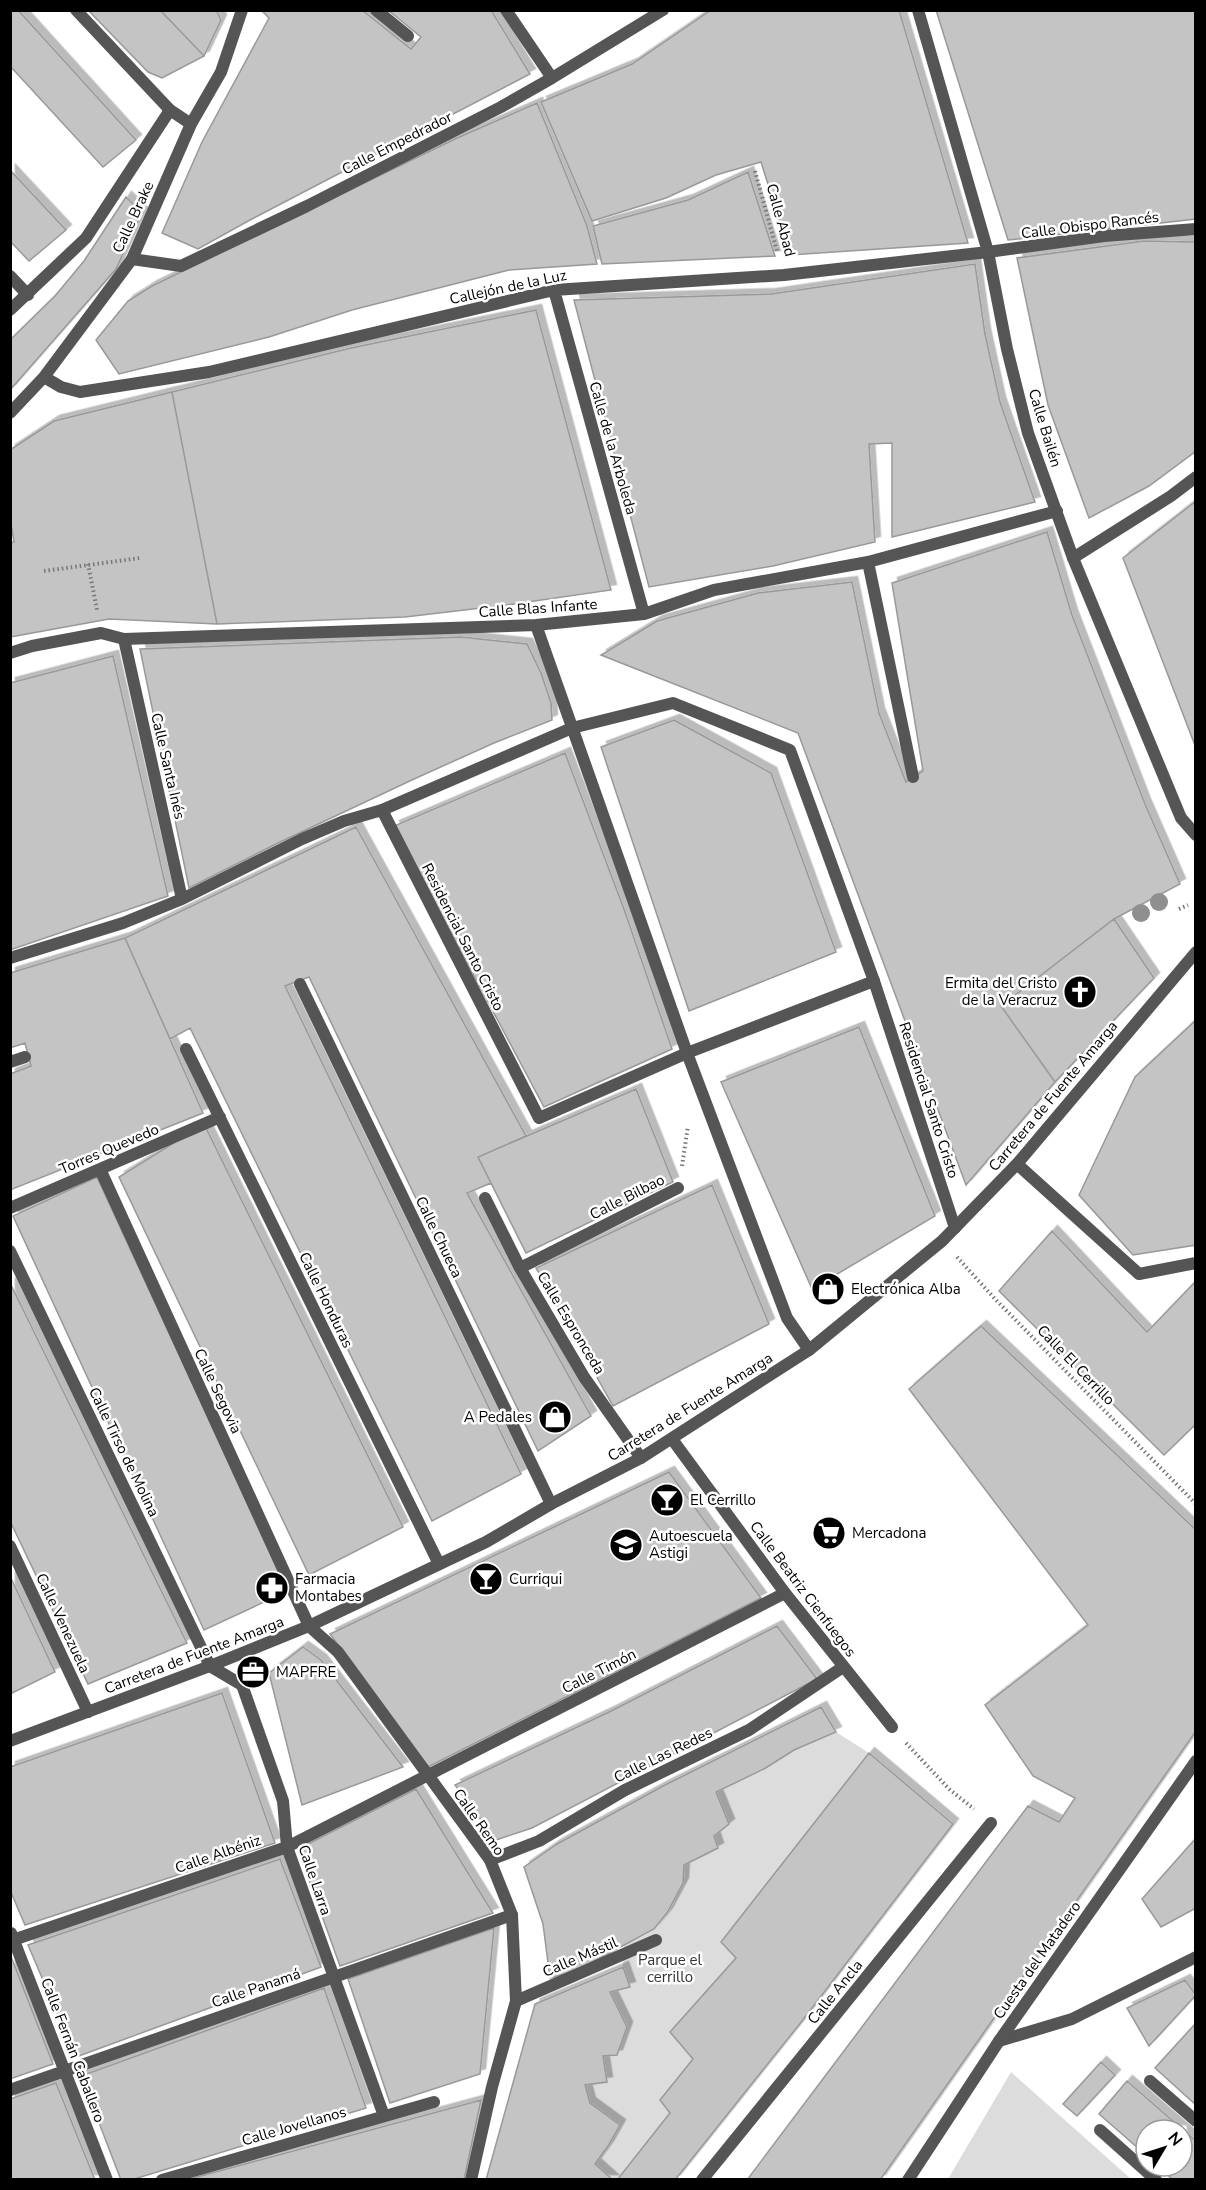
<svg xmlns="http://www.w3.org/2000/svg" width="1206" height="2190" viewBox="0 0 1206 2190" font-family="'Nunito Sans',sans-serif">
<style>
.green{fill:#dcdcdc}
.building{fill:#c4c4c4;stroke:#999;stroke-width:1.5;filter:url(#shadow)}
.lines{fill:none;stroke-linecap:round;stroke-linejoin:round}
.path{stroke:#777;stroke-width:4;stroke-dasharray:1.5 3;stroke-linecap:butt}
.service{stroke:#555;stroke-width:12}
.pedestrian{stroke:#555;stroke-width:12}
.minor{stroke:#555;stroke-width:12}
.tertiary{stroke:#555;stroke-width:12}
.tree{fill:#8f8f8f}
.labels{text-anchor:middle;dominant-baseline:central;stroke-width:5;stroke-linejoin:round;paint-order:stroke}
.street-label{font-size:15px;fill:#000;stroke:#fff}
.poi-label{font-size:15px;fill:#000;stroke:#fff;text-anchor:start}
.park-label{font-size:15px;fill:#333;stroke:#fff}
</style>
<defs>
<filter id="shadow"><feDropShadow dx="5.5" dy="-5.5" stdDeviation="0" flood-color="#0004"/></filter>
</defs>
<rect width="100%" height="100%" fill="#fff"/>
<path class="green" d="M836,1732l33,21 -148,188 15,17 -65,74 22,27 -33,41 10,13 -53,66h-4l-18,-15 24,-39 -29,-22 -5,-18 22,-3 -4,-26 14,-2 10,-27 -17,-35 20,-6 -7,-19 1,-22c9,-5 22,-9 30,-16 18,-14 28,-42 30,-64l34,-17 -4,-12 15,-12 -13,-32 48,-22 30,-20z
M1011,2072l120,107h-183z"/>
<path class="building" d="M10,10h8l118,130 -33,27 -93,-101z
M88,10h72l44,46 -42,22 -14,-6z
M160,10h56l5,10 -17,36z
M362,10l49,39 10,-12 -33,-27h103l39,64 -280,146 -52,29 -36,-16 40,-91 67,-124 -8,-8z
M711,10h188l69,233 -178,12 -29,-93 -45,13 -50,23 -74,23 -51,-119 91,-38z
M936,10h260v209l-188,21z
M537,103l50,123 10,38 -88,6 -157,40 -83,27 -150,37 -23,-34 32,-39 24,-15 305,-148z
M10,170l56,60 -37,31 -19,-20z
M748,172l27,84 -173,8 -9,-38 95,-26z
M126,197l16,16 -26,56 -106,121v-50l45,-44 29,-35z
M1144,241l52,1v209l-47,35 -60,32 -41,-113 -31,-147z
M975,264l10,70 15,68 35,100 -143,35v-94l-23,1 6,98 -102,24 -124,21 -75,-287 197,-6z
M536,310l75,280 -104,15 -102,12 -188,7 -45,-232 179,-44z
M172,392l45,232 -108,-5 -99,18v-94l4,-1 -4,-25v-67l44,-29z
M1196,501v247l-73,-190z
M1047,532l25,83 73,189 35,80 -66,35 -113,87 54,76 -89,103 -168,-452 -197,-78 56,-34 101,-28 94,-11 27,131 27,69 17,-11 -31,-188z
M461,637l66,7 14,29 10,30 1,17 -58,23 -80,36 -138,65 -87,44 -49,-239z
M113,656l55,240 -158,54v-267z
M674,720l97,53 65,179 -147,59 -88,-264z
M565,753l59,156 48,140 -128,58 -150,-281z
M356,827l170,309 -48,21 13,26 -24,10 124,223 -53,35 -229,-474 -24,9 236,488 -89,47 -242,-493 -20,11 -45,-101z
M1114,919l40,59 -99,104 -54,-76z
M125,938l78,175 -193,77v-116l21,-8 -6,-23 -15,5v-75z
M1196,1020v225l-63,10 -54,-60 56,-118z
M859,1027l76,189 -123,73 -91,-207z
M636,1089l37,93 -147,71 -48,-96z
M204,1124l199,403 -94,48 -190,-398z
M97,1177l191,414 -84,39 -191,-414z
M712,1185l57,139 -156,82 -77,-138z
M1052,1231l95,101 47,-49 2,2v139l-32,31 -165,-164z
M10,1283l177,360 -99,41 -78,-163z
M981,1326l215,204v201l-316,449h-133l281,-374 31,16 16,-24 -42,-22 -48,-71 103,-80 -179,-236z
M669,1472l92,126 -333,169 -98,-133z
M10,1576l45,96 -45,22z
M777,1626l40,53 -285,149 -36,12 -41,-55 156,-74z
M303,1647l18,13 82,107 -101,38 -33,-132z
M222,1693l53,150 -250,82 -15,-35v-123z
M821,1707l15,25 -42,18 -30,19 -48,23 13,32 -15,12 4,12 -34,17 -1,18 -16,30 -13,16 -78,42 -26,7 -7,-54 -19,-57 33,-23 106,-58z
M869,1753l84,71 -151,197 -127,159h-58l53,-67 -10,-13 33,-41 -23,-27 66,-74 -15,-16z
M416,1789l77,124 -153,53 -42,-117z
M1196,1838v70l-35,19 -19,-28z
M280,1859l41,108 -245,90 -48,-112z
M494,1928l-14,146 -90,29 -42,-124z
M10,1954l43,110 -43,15z
M623,1967l7,20 -20,5 17,35 -10,28 -14,1 4,26 -22,3 5,18 30,22 -12,21 -13,18 18,16h-127l49,-176z
M1185,1980l11,15 -47,51 -22,-38z
M324,1988l42,120 -235,72h-10l-40,-104z
M1196,2023v82l-41,-37z
M1101,2062l14,13 -38,41 -14,-12z
M1127,2081l69,60v39h-23l-15,-14h24v-36h-36v25l-47,-41z
M56,2083l39,97h-85v-81z
M481,2100l-17,80h-278z"/>
<g class="lines">
<path class="path" d="M755,171l22,80
M88,564l9,46
M44,571l96,-13
M1179,909l9,-4
M682,1166l6,-40
M957,1257l39,43 200,204
M906,1743l43,46 25,20"/>
<path class="service" d="M10,310l76,-72 84,-128
M124,639l58,260
M10,958l113,-35 59,-24 120,-60 42,-18 38,-11
M300,984l251,520
M186,1049l253,515
M10,1062l15,-5
M100,1169l209,457
M485,1198l35,70 64,109 57,81
M10,1208l210,-91
M10,1251l200,415 32,19 41,116 4,46 97,269
M520,1268l158,-80
M10,1546l78,166
M490,1860l49,-19 86,-51 124,-60 94,-63
M11,1933l96,247
M10,1941l277,-94 498,-254
M516,2001l140,-61
M10,2090l502,-175
M162,2180l272,-78"/>
<path class="pedestrian" d="M506,10l46,68
M988,252l116,-16 92,-7
M132,259l49,7 126,-60 194,-99 51,-29 111,-68
M1073,558l98,-62 25,-19
M687,1053l187,-72"/>
<path class="minor" d="M76,10l94,100 21,14
M376,10l32,26
M918,10l70,242 19,97 21,84 45,125 108,260 15,17
M10,276l18,19
M554,290l90,324
M44,377l17,10 19,5 129,-20 345,-82 230,-15 204,-23
M10,413l34,-36 88,-118 59,-135 30,-52 21,-62
M868,562l45,215
M536,625l151,428 100,265 22,32
M10,653l22,-7 69,-13 23,6 412,-14 108,-11 70,-24 154,-28 189,-51
M687,1053l-148,65 -157,-308 190,-82 101,-25 117,47 84,231 81,247
M1017,1164l122,110 57,-11
M672,1439l113,154 107,134
M309,1626l29,26 152,208 22,55 4,86 -24,86 -21,93
M999,2041l73,-22 124,-62
M1150,2081l46,40
M1100,2130l56,50
M702,2180l289,-357"/>
<path class="tertiary" d="M10,1741l200,-75 99,-40 177,-84 65,-38 90,-46 168,-108 133,-109 75,-77 179,-212
M908,2180l91,-139 197,-280"/>
</g>
<g class="tree">
<circle cx="1159" cy="902" r="9"/>
<circle cx="1141" cy="913" r="9"/>
</g>
<defs>
<symbol id="church-disc" viewBox="-11 -11 22 22"><circle r="9.5" fill="#000" stroke="#fff"/><path d="M-1.2-6h2.4v3.5h3.3v2.4h-3.3V6h-2.4V-.1h-3.3v-2.4h3.3Z" fill="#fff"/></symbol>
<symbol id="shop-disc" viewBox="-11 -11 22 22"><circle r="9.5" fill="#000" stroke="#fff"/><path d="M-5-2.5h2.3a2.7 3.5 0 0 1 5.4 0H5L5.5 6h-11ZM-1.5-2.5h3a1.5 2.3 0 0 0-3 0Z" fill="#fff"/></symbol>
<symbol id="bar-disc" viewBox="-11 -11 22 22"><circle r="9.5" fill="#000" stroke="#fff"/><path d="M-6-5H6L.8 .8V4.5H3.5V6h-7V4.5H-.8V.8Z" fill="#fff"/></symbol>
<symbol id="supermarket-disc" viewBox="-11 -11 22 22"><circle r="9.5" fill="#000" stroke="#fff"/><path d="M-6-5.5h2.5l.6 2H6L4.5 2H-2.5L-4.4-4H-6ZM-1.5 3.2a1.3 1.3 0 1 0 .1 0ZM3 3.2a1.3 1.3 0 1 0 .1 0Z" fill="#fff"/></symbol>
<symbol id="school-disc" viewBox="-11 -11 22 22"><circle r="9.5" fill="#000" stroke="#fff"/><path d="M0-5L7-2L0 1L-7-2ZM-4 1L0 2.5L4 1V4Q0 6-4 4Z" fill="#fff"/></symbol>
<symbol id="pharmacy-disc" viewBox="-11 -11 22 22"><circle r="9.5" fill="#000" stroke="#fff"/><path d="M-2-6h4v4h4v4h-4v4h-4v-4h-4v-4h4Z" fill="#fff"/></symbol>
<symbol id="office-disc" viewBox="-11 -11 22 22"><circle r="9.5" fill="#000" stroke="#fff"/><path d="M-6-3h4V-5.5h4V-3h4V5H-6ZM-1-4.5V-3h2v-1.5ZM-6 0V1H6V0Z" fill="#fff"/></symbol>
</defs>
<g fill-rule="evenodd">
<use href="#church-disc" x="1061" y="973" width="38" height="38"/>
<use href="#shop-disc" x="809" y="1270" width="38" height="38"/>
<use href="#shop-disc" x="536" y="1398" width="38" height="38"/>
<use href="#bar-disc" x="648" y="1481" width="38" height="38"/>
<use href="#supermarket-disc" x="810" y="1514" width="38" height="38"/>
<use href="#school-disc" x="607" y="1526" width="38" height="38"/>
<use href="#bar-disc" x="467" y="1560" width="38" height="38"/>
<use href="#pharmacy-disc" x="253" y="1569" width="38" height="38"/>
<use href="#office-disc" x="234" y="1653" width="38" height="38"/>
</g>
<g class="labels">
<g class="street-label">
<text transform="translate(397 143) rotate(-27)">Calle Empedrador</text>
<text transform="translate(133 217) rotate(-65)">Calle Brake</text>
<text transform="translate(781 220) rotate(75)">Calle Abad</text>
<text transform="translate(1090 225) rotate(-7)">Calle Obispo Rancés</text>
<text transform="translate(508 287) rotate(-12)">Callejón de la Luz</text>
<text transform="translate(1045 428) rotate(73)">Calle Bailén</text>
<text transform="translate(613 448) rotate(74)">Calle de la Arboleda</text>
<text transform="translate(538 608) rotate(-4)">Calle Blas Infante</text>
<text transform="translate(168 766) rotate(77)">Calle Santa Inés</text>
<text transform="translate(463 937) rotate(63)">Residencial Santo Cristo</text>
<text transform="translate(1053 1096) rotate(-50)">Carretera de Fuente Amarga</text>
<text transform="translate(929 1100) rotate(72)">Residencial Santo Cristo</text>
<text transform="translate(109 1149) rotate(-23)">Torres Quevedo</text>
<text transform="translate(627 1197) rotate(-27)">Calle Bilbao</text>
<text transform="translate(439 1237) rotate(64)">Calle Chueca</text>
<text transform="translate(326 1300) rotate(64)">Calle Honduras</text>
<text transform="translate(571 1323) rotate(59)">Calle Espronceda</text>
<text transform="translate(1076 1365) rotate(46)">Calle El Cerrillo</text>
<text transform="translate(218 1391) rotate(65)">Calle Segovia</text>
<text transform="translate(690 1407) rotate(-32)">Carretera de Fuente Amarga</text>
<text transform="translate(124 1452) rotate(64)">Calle Tirso de Molina</text>
<text transform="translate(803 1589) rotate(53)">Calle Beatriz Cienfuegos</text>
<text transform="translate(63 1623) rotate(65)">Calle Venezuela</text>
<text transform="translate(194 1655) rotate(-21)">Carretera de Fuente Amarga</text>
<text transform="translate(599 1671) rotate(-27)">Calle Timón</text>
<text transform="translate(663 1755) rotate(-26)">Calle Las Redes</text>
<text transform="translate(479 1822) rotate(55)">Calle Remo</text>
<text transform="translate(218 1854) rotate(-19)">Calle Albéniz</text>
<text transform="translate(315 1880) rotate(71)">Calle Larra</text>
<text transform="translate(580 1957) rotate(-23)">Calle Mástil</text>
<text transform="translate(1037 1960) rotate(-55)">Cuesta del Matadero</text>
<text transform="translate(256 1988) rotate(-19)">Calle Panamá</text>
<text transform="translate(835 1992) rotate(-51)">Calle Ancla</text>
<text transform="translate(73 2050) rotate(69)">Calle Fernán Caballero</text>
<text transform="translate(294 2126) rotate(-16)">Calle Jovellanos</text>
</g>
<g class="poi-label">
<text x="1057" y="983" text-anchor="end">Ermita del Cristo<tspan x="1057" dy="17">de la Veracruz</tspan></text>
<text x="851" y="1289">Electrónica Alba</text>
<text x="532" y="1417" text-anchor="end">A Pedales</text>
<text x="690" y="1500">El Cerrillo</text>
<text x="852" y="1533">Mercadona</text>
<text x="649" y="1536">Autoescuela<tspan x="649" dy="17">Astigi</tspan></text>
<text x="295" y="1579">Farmacia<tspan x="295" dy="17">Montabes</tspan></text>
<text x="509" y="1579">Curriqui</text>
<text x="276" y="1672">MAPFRE</text>
</g>
<g class="park-label">
<text x="670" y="1960">Parque el<tspan x="670" dy="17">cerrillo</tspan></text>
</g>
</g>
<rect width="1206" height="2190" fill="none" stroke="#000000" stroke-width="24"/>
<g transform="translate(1164 2148) rotate(51)"><circle r="28" fill="#ffffff" stroke="#999999" stroke-width="1.5"/>
<path d="M0-4.5L10 22L0 15L-10 22Z" fill="#000000"/>
<text y="-9" font-size="16" font-weight="bold" text-anchor="middle" fill="#000000">N</text>
</g>
</svg>
